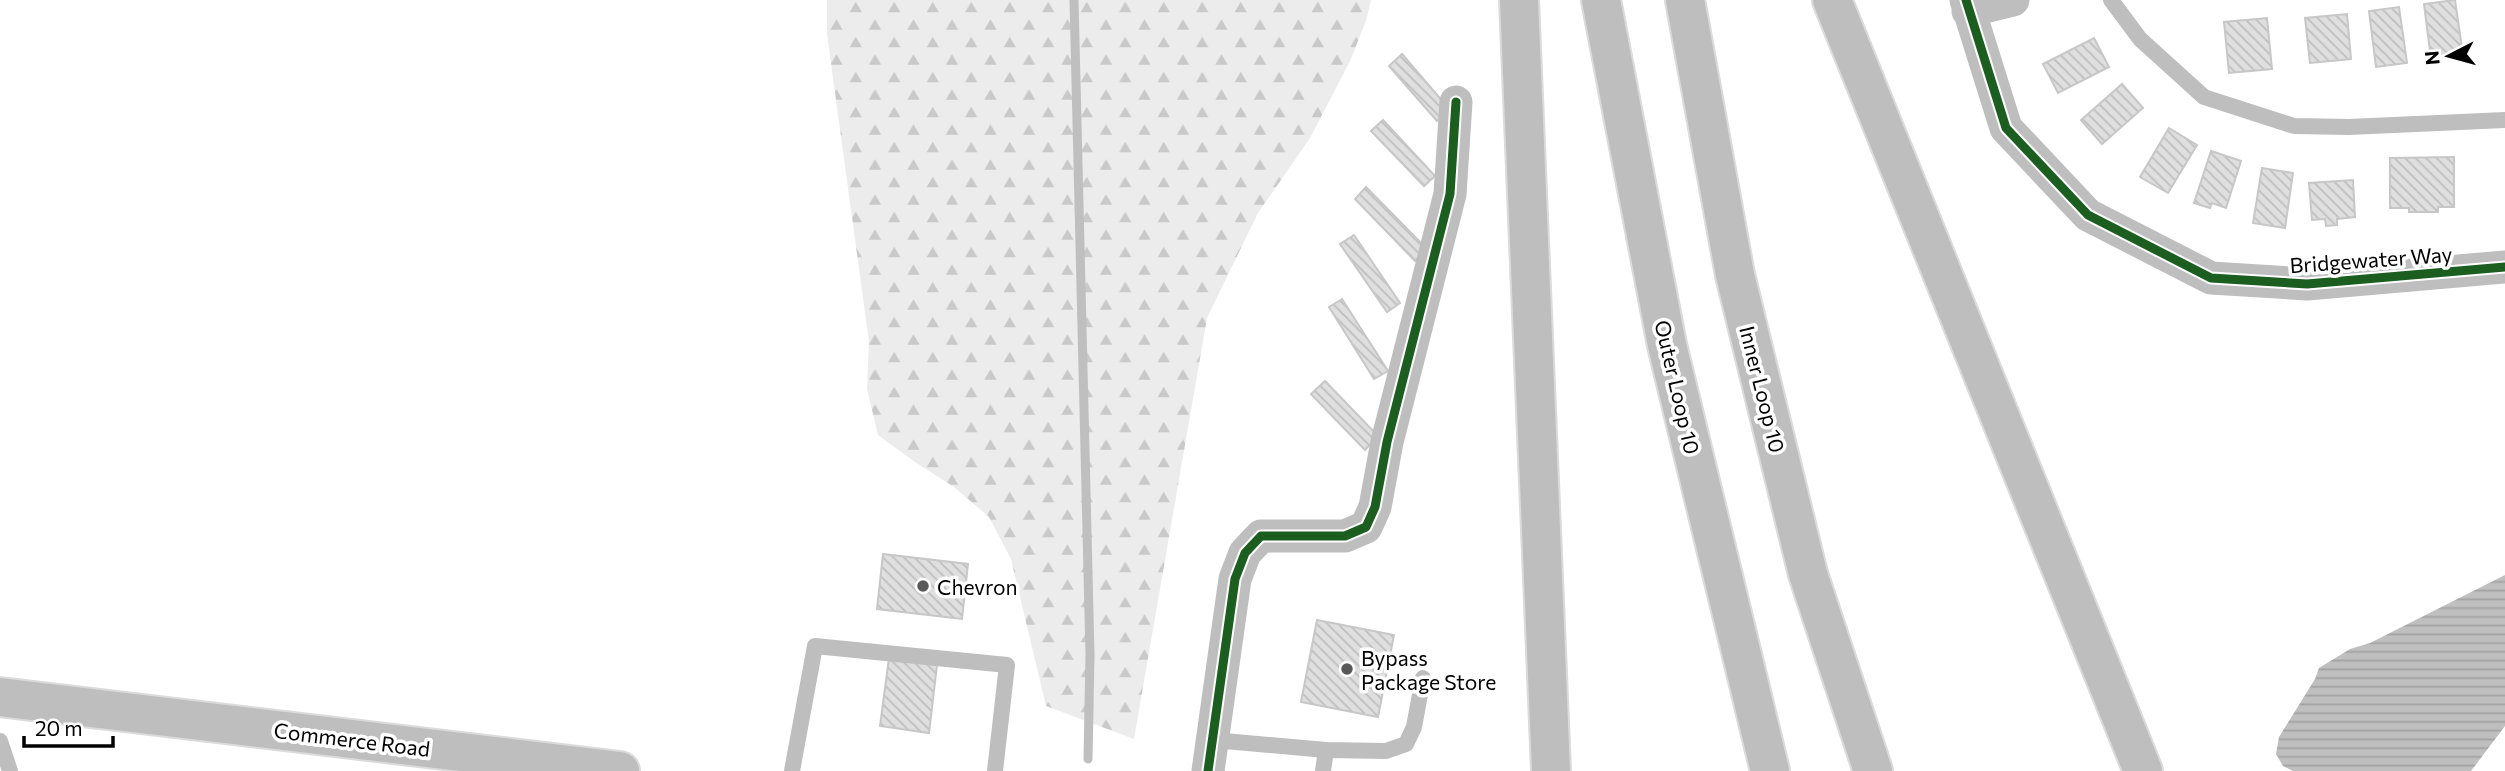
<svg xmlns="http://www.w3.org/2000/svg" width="2505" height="771" viewBox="0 0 2505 771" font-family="Commissioner,sans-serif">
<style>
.forest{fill:url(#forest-firs)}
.water{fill:url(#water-rules)}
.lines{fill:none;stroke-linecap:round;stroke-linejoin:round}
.stream{stroke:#bfbfbf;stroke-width:9}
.building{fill:url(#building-back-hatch);stroke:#c7c7c7;stroke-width:2}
.highway-casing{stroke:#dbdbdb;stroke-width:42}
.lane{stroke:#bebebe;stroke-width:16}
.street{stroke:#bebebe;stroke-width:33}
.highway{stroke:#bebebe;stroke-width:38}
.cycleway-casing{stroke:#fff;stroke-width:13}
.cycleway{stroke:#1b5e20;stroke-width:9}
.poi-dot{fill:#595959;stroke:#fff;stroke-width:2.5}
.labels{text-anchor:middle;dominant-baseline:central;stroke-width:7;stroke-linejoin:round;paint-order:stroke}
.street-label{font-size:21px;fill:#000;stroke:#fff}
.poi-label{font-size:21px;fill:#000;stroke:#fff;text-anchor:start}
</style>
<defs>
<pattern id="forest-firs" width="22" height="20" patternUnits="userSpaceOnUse" patternTransform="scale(1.75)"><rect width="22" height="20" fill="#ececec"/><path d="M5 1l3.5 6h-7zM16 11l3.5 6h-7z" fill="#c9c9c9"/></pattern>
<pattern id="water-rules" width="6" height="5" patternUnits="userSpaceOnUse" patternTransform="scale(1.75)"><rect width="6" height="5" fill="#bfbfbf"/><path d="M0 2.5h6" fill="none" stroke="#a2a2a2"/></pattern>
<pattern id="building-back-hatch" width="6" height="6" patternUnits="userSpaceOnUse" patternTransform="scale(1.75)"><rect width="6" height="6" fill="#dfdfdf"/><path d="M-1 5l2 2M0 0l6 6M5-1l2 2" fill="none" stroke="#bebebe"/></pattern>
</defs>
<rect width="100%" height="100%" fill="#fff"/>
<path class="forest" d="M827,0h544l-5,21 -16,40 -40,77 -52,75 -51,105 -73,421 -88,-33 -35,-147 -22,-42 -35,-30 -39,-25 -37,-27 -11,-46 2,-47 -42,-308z"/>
<path class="water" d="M2505,575v151l-34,45h-178l-10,-5 -7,-12 3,-17 36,-58 4,-11 31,-19 20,-6z"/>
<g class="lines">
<path class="stream" d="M1074,0l16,655 -2,104"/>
</g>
<path class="building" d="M2455,0l8,55 -32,4 -7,-55z
M2399,7l8,56 -31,4 -7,-56z
M2347,14l4,45 -41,4 -5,-45z
M2267,18l5,51 -43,4 -5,-51z
M2094,38l15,29 -51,26 -15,-29z
M1402,54l48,56 -13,11 -48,-55z
M2122,84l21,24 -41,36 -21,-24z
M1383,120l52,56 -11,10 -53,-55z
M2169,128l28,17 -29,48 -28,-16z
M2211,151l30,10 -15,47 -14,-5 -2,5 -16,-5z
M2454,157v50h-16v5h-29v-4h-19v-50z
M2262,168l31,5 -8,55 -32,-5z
M2353,180l2,37 -18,2v6l-11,1 -1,-7 -13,1 -3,-37z
M1366,187l61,62 -12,12 -60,-62z
M1354,235l46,68 -13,9 -47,-68z
M1342,299l46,72 -14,8 -45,-72z
M1325,381l53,55 -13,14 -54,-56z
M883,554l85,10 -6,55 -85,-10z
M1317,620l77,15 -16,82 -77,-15z
M889,658l48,7 -8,68 -49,-7z"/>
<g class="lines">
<defs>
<path id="highway" d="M1519,0l32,771
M1601,0l66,345 103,426
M1685,0l50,275 73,299 65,197
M1832,0l311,771
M0,697l620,74"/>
</defs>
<use href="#highway" class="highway-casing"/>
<path class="lane" d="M2111,0l29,39 64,58 90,29 55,1 156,-7
M1213,740l113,10 -3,21
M0,741l10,30
M1326,750l60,1 20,-7 8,-17 9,-49
M792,771l23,-125 192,19 -12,106"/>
<path class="street" d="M1966,0l40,128 82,87 123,63 96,6 198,-17
M1968,11l45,-11
M1208,771l27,-192 10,-26 16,-17h84l21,-9 9,-20 12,-65 63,-248 6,-92"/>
<use href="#highway" class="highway"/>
<defs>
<path id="cycleway" d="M1966,0l40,128 82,87 123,63 96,6 198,-17
M1208,771l27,-192 10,-26 16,-17h84l21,-9 9,-20 12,-65 63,-248 6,-92"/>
</defs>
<use href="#cycleway" class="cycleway-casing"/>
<use href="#cycleway" class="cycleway"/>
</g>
<g class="poi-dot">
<circle cx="923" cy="586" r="7"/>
<circle cx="1347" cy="669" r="7"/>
</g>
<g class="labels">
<g class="street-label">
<text transform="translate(2371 259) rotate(-4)">Bridgewater Way</text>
<text transform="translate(1678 387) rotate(77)">Outer Loop 10</text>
<text transform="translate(1763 389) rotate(76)">Inner Loop 10</text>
<text transform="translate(352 739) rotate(7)">Commerce Road</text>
</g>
<g class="poi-label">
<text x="937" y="586">Chevron</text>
<text x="1361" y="657">Bypass<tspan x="1361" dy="24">Package Store</tspan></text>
</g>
</g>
<g transform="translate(2449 56) rotate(264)" stroke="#ffffff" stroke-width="5" paint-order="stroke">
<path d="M0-5L12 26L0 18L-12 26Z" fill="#000000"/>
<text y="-10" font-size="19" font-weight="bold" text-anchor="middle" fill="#000000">N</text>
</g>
<path d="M24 736v10h89v-10" fill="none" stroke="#000000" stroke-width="3.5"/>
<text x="35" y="736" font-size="21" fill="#000000" stroke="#ffffff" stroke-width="5" paint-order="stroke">20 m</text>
</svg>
